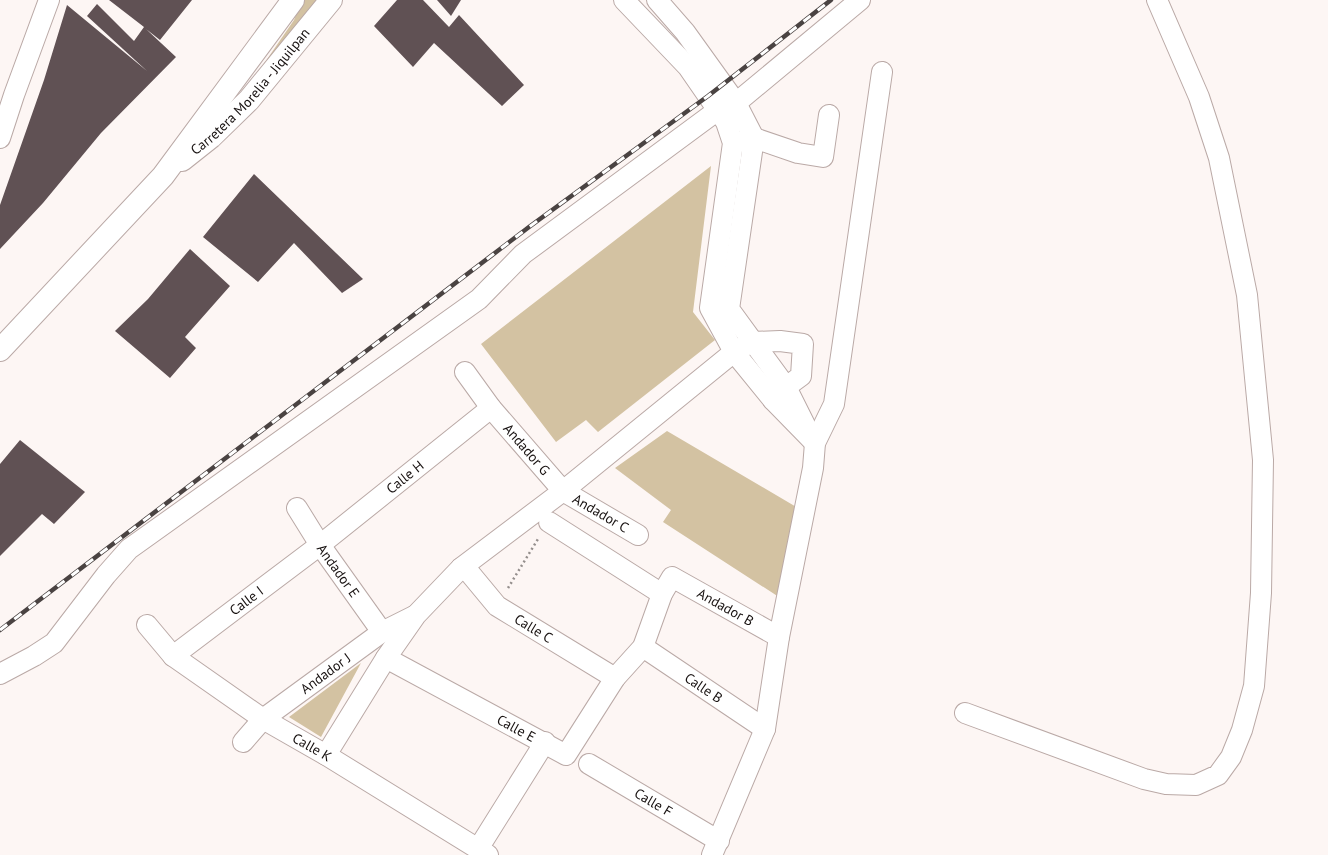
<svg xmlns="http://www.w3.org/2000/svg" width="1328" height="855" viewBox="0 0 1328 855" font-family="'PT Sans',sans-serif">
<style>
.green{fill:#d3c2a2}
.building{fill:#605154}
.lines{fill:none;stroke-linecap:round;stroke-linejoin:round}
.street-casing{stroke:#baa9a6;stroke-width:22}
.primary-casing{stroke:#baa9a6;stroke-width:24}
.path{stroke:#948e8c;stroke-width:2.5;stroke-dasharray:2 3;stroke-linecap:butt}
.street{stroke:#fff;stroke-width:20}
.primary{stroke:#fff;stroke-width:22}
.rail-casing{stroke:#4a4342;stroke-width:4.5}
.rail{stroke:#fff;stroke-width:3;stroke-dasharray:9;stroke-linecap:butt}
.labels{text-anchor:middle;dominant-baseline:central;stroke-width:4;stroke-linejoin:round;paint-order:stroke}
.street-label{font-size:14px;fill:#171110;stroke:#fff}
</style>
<rect width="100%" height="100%" fill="#fdf6f4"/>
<path class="green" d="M305,0h16l-62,71 35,-51 6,-15z
M711,166l-18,146 22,28 -117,92 -12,-12 -30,22 -75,-98z
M667,431l131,77 -13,93 -122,-79 8,-12 -56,-42z
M361,663l-40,74 -32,-20z"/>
<path class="building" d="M109,0h83l-32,40 -14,-11 30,28 -75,76 -58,70 -43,46v-44l44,-125 23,-75 80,66 -60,-55 10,-12 37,37 10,-14z
M397,0h26l26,27 10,-12 65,70 -22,21 -68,-63 -21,24 -39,-41z
M437,0h24l-10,16z
M254,174l109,105 -21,14 -48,-50 -36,39 -55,-45z
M190,249l40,37 -45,51 11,11 -26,30 -55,-47 33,-32z
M20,440l65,52 -31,32 -12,-10 -42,42v-92z"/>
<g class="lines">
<defs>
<g id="street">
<path d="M624,0l64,67 38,55 7,21 -23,165 24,44 39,48 42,43"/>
<path d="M657,0l28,32 51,71 18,35 -25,171 57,78 19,38"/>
<path d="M736,103l124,-103"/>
<path d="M0,138l14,-43 35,-95"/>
<path d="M743,141l11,-3 44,15 25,4 6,-42"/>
<path id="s1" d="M465,372l26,36 72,83 75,44"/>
<path id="s2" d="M297,508l23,37 62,87"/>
<path d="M549,522l113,72"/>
<path id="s3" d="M461,568l7,3 29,35 118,72"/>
<path id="s4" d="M147,625l26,31 90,63 63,36 162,100"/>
<path id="s5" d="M643,647l122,82"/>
<path id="s6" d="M173,656l147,-111 171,-137"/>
<path id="s7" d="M386,658l180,97 49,-77 28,-31 19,-53 10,-17 107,60"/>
<path d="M0,674l34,-18 20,-13 52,-68 23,-26 350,-250 44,-45 195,-144"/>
<path d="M965,713l179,66 22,5 30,1 22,-10 13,-18 11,-27 12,-44 7,-93 2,-133 -16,-165 -28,-137 -20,-61 -42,-97"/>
<path id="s8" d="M243,742l20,-23 119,-87 32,-16"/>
<path d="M326,755l60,-97 30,-43 45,-47 102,-77 171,-139 18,-10 28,-1 23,3 -2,32 -15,11 -13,13"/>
<path id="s9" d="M589,764l130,77"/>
<path d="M478,849l67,-107"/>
<path d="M712,855l53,-126 14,-92 34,-169 2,-25 19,-39 48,-332"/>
</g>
<g id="primary">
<path id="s10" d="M182,160l29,-23 38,-37 82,-100"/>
<path d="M0,350l163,-174 130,-176"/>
</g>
</defs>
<use href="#street" class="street-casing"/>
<use href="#primary" class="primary-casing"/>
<path class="path" d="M508,588l30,-49"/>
<use href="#street" class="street"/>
<use href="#primary" class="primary"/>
<defs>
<path id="rail" d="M0,630l529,-403 179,-131 123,-96"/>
</defs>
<use href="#rail" class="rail-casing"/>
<use href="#rail" class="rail"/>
</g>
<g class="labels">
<g class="street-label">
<text stroke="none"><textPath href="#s10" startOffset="97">Carretera Morelia - Jiquilpan</textPath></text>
<text stroke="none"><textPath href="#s1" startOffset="99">Andador G</textPath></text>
<text stroke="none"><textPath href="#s6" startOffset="293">Calle H</textPath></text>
<text stroke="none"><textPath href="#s1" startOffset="198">Andador C</textPath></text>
<text stroke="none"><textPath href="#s2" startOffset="75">Andador E</textPath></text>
<text stroke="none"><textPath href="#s6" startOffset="92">Calle I</textPath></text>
<text stroke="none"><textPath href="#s7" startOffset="475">Andador B</textPath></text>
<text stroke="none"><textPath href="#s3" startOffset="96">Calle C</textPath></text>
<text stroke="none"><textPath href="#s8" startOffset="108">Andador J</textPath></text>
<text stroke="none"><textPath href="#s5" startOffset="73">Calle B</textPath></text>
<text stroke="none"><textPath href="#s7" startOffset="148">Calle E</textPath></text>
<text stroke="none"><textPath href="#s4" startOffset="207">Calle K</textPath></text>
<text stroke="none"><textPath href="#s9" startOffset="75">Calle F</textPath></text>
</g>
</g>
</svg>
